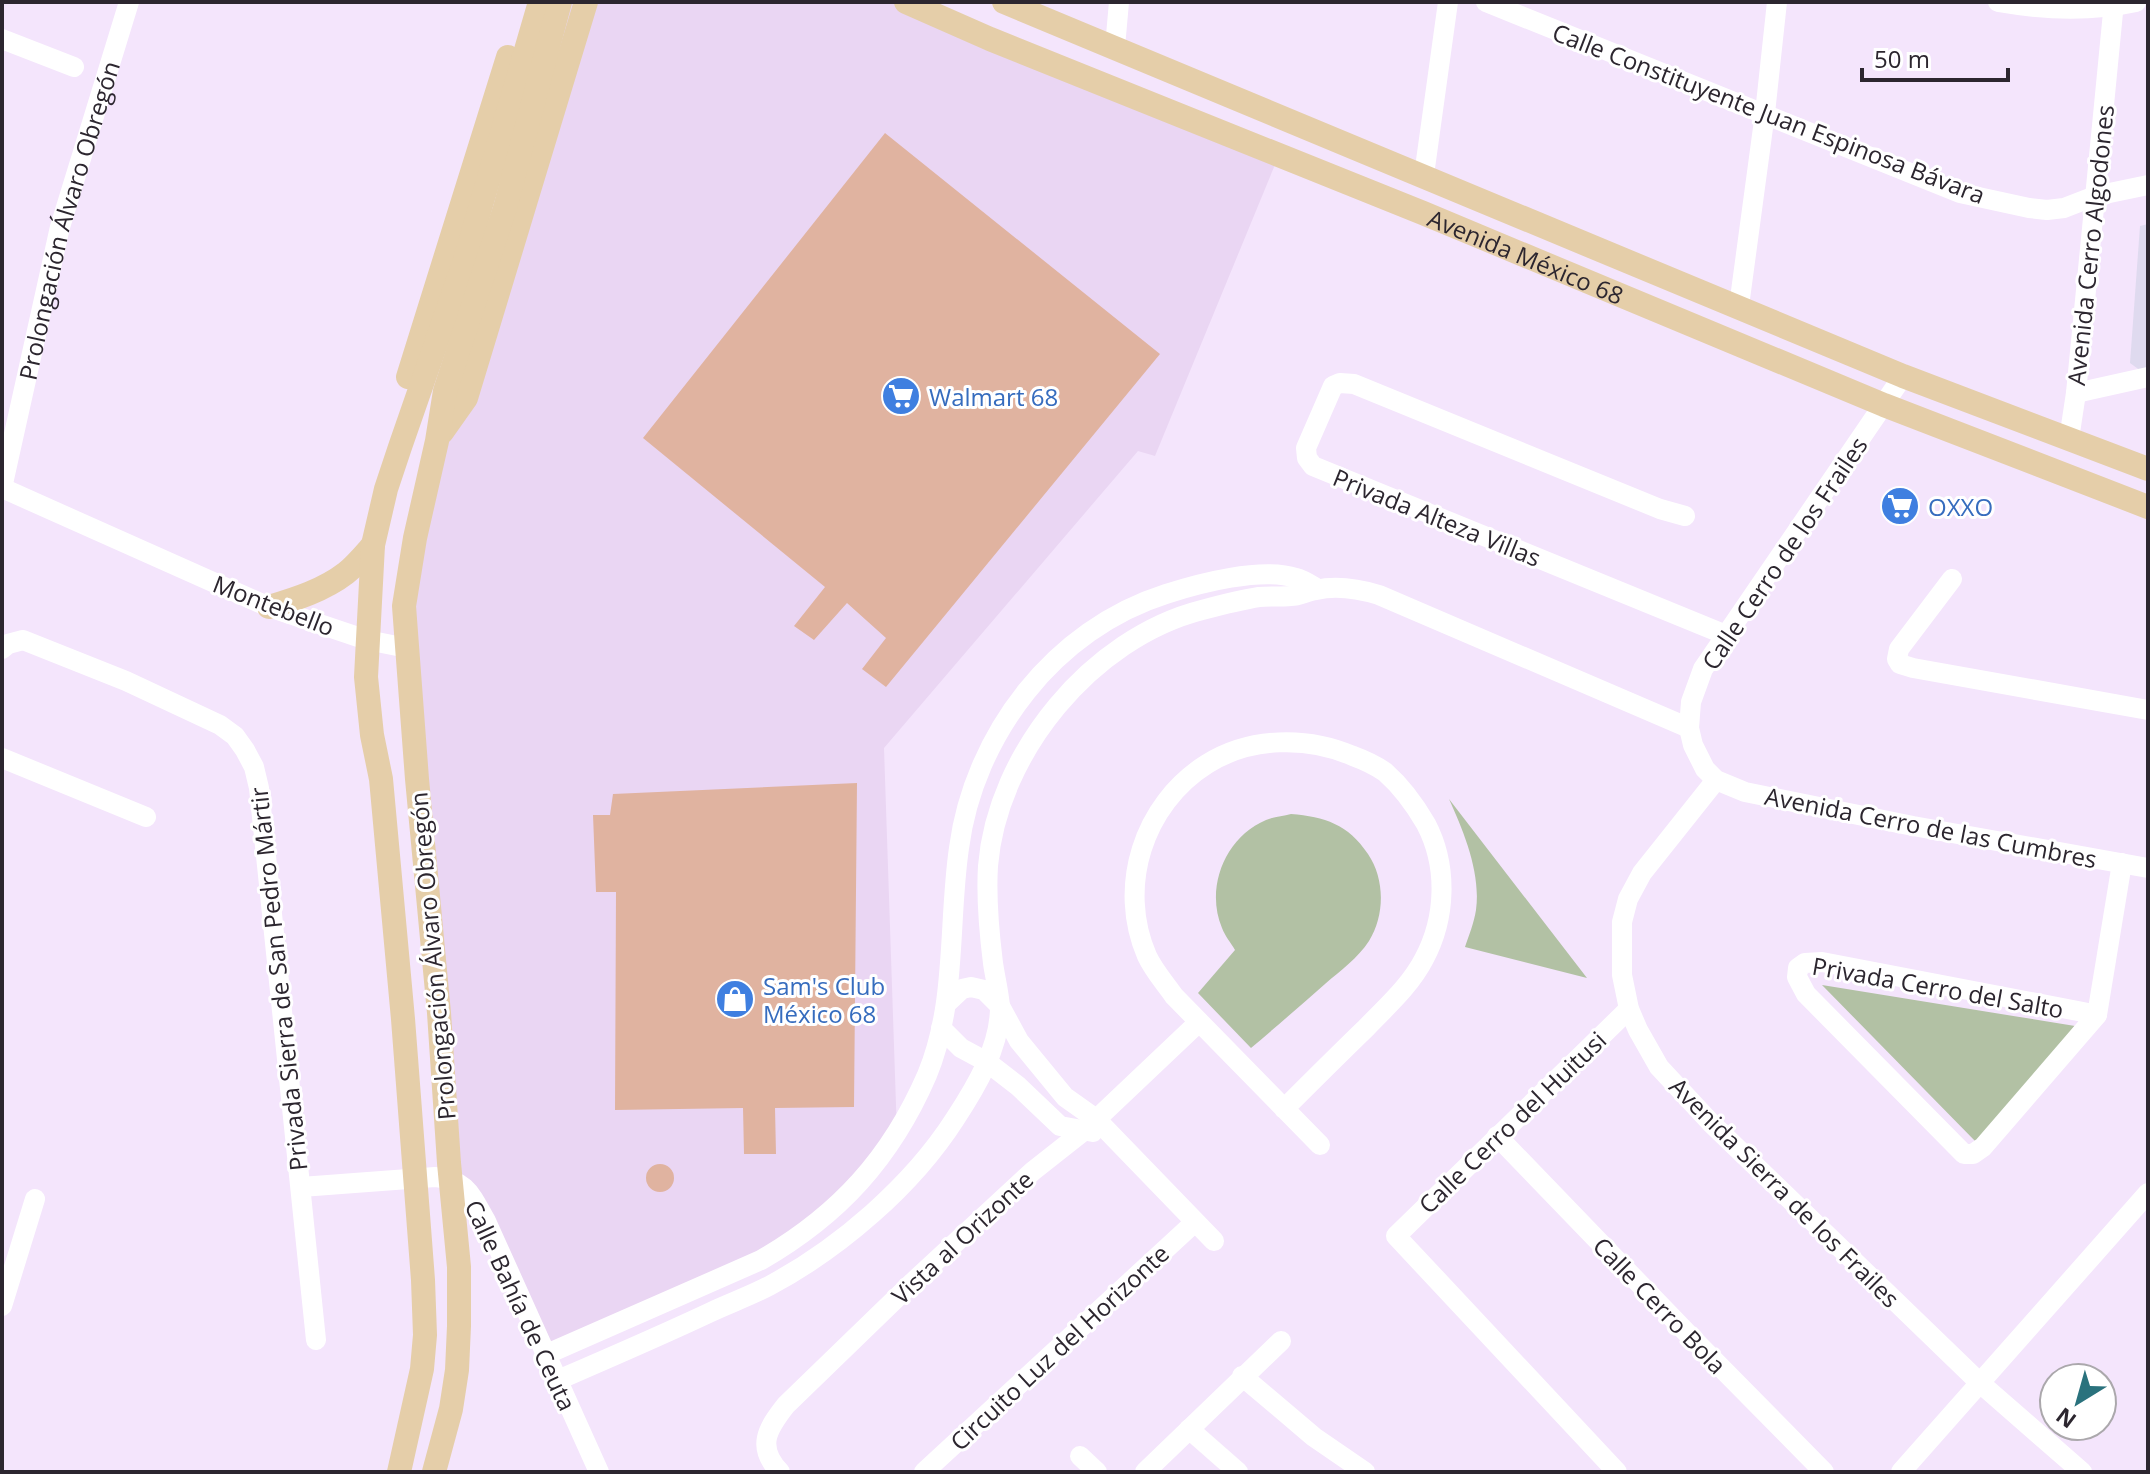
<svg xmlns="http://www.w3.org/2000/svg" width="2150" height="1474" viewBox="0 0 2150 1474" font-family="'Open Sans',sans-serif">
<style>
.built{fill:#ead6f3}
.education{fill:#dfdaef}
.green{fill:#b2c1a4}
.building{fill:#e0b3a0}
.lines{fill:none;stroke-linecap:round;stroke-linejoin:round}
.minor{stroke:#fff;stroke-width:20}
.major{stroke:#e5cea9;stroke-width:24}
.labels{text-anchor:middle;dominant-baseline:central;stroke-width:6;stroke-linejoin:round;paint-order:stroke}
.street-label{font-size:24px;fill:#2c262f;stroke:#fff}
.shop-label{font-size:24px;fill:#366cbe;stroke:#fff;text-anchor:start}
</style>
<rect width="100%" height="100%" fill="#f4e5fc"/>
<path class="built" d="M560,2h354l365,153 -124,301 -17,-5 -254,297 13,387 -86,93 -264,126 -98,-191 -42,-515 8,-110z"/>
<path class="education" d="M2148,224v146l-7,1 -11,-8 10,-137z"/>
<path class="green" d="M1449,799l138,179 -122,-31c4,-12 9,-24 11,-37 5,-37 -12,-78 -27,-111z
M1291,814c34,3 57,10 77,40 17,25 17,61 1,87 -11,17 -29,30 -44,43 -24,21 -49,43 -74,64l-53,-55 37,-43c-4,-7 -10,-14 -13,-22 -17,-40 3,-91 44,-108 7,-3 17,-4 25,-6z
M1822,985l253,41 -98,117z"/>
<path class="building" d="M885,133l275,221 -274,333 -24,-18 24,-31 -39,-35 -33,37 -20,-14 31,-39 -182,-149z
M857,783l-3,324 -79,1 1,46h-32l-1,-46 -128,2 1,-218h-20l-3,-77h17l3,-21z
M646 1178a14 14 0 1 1 28 0a14 14 0 1 1-28 0Z"/>
<g class="lines">
<g class="minor">
<path d="M1486,2l474,191 69,15 18,2 17,-2 31,-12 53,-11"/>
<path d="M1998,2c46,8 92,10 138,0"/>
<path d="M2,39l72,28"/>
<path d="M1115,47l4,-45"/>
<path d="M1424,175l24,-173"/>
<path d="M1739,306l26,-193 12,-111"/>
<path d="M1903,376l-200,293 -12,33 -2,26 4,17 12,24 11,11 29,12 168,34 235,42"/>
<path d="M2076,393l72,-16"/>
<path d="M2069,439l7,-46 38,-391"/>
<path id="s1" d="M2,488l58,-261 69,-225"/>
<path d="M2,488l267,119 98,33 40,8"/>
<path d="M1685,516l-25,-7 -306,-125 -14,-1 -7,3 -27,62 1,10 6,8 413,169"/>
<path d="M1952,579l-53,70 -2,10 3,5 13,4 235,42"/>
<path d="M2,649l6,-5 15,-4 103,41 94,44 15,11 10,14 9,17 5,21 57,552"/>
<path d="M2,758l144,59"/>
<path d="M1716,780l-74,93 -14,26 -6,23v53l7,34 9,21 21,37 52,56 269,260 102,89"/>
<path d="M1822,962l261,50 14,3 -114,132 -10,7h-9l-158,-160 -9,-17 1,-9 7,-5z"/>
<path d="M946,1004l16,-15 9,-2 13,3 16,16 19,35 46,56 31,22 118,122"/>
<path d="M2097,1015l25,-152"/>
<path d="M941,1028l20,20 26,14 31,24 42,40 33,6"/>
<path d="M1284,1109c27,-27 54,-54 82,-81 21,-22 44,-42 58,-69 22,-41 24,-93 2,-135 -11,-19 -24,-37 -41,-52 -10,-7 -21,-12 -32,-16 -46,-20 -103,-19 -146,8 -64,40 -90,123 -60,192 7,15 18,27 27,40l146,149"/>
<path d="M1497,1136l190,197 137,139"/>
<path d="M301,1187l134,-10c32,3 36,18 51,44l113,251"/>
<path d="M2,1306l33,-107"/>
<path d="M547,1354l214,-94c78,-45 130,-102 166,-185 30,-72 21,-152 32,-227 15,-114 96,-219 207,-254 34,-11 95,-27 130,-16 8,2 15,7 22,11"/>
<path d="M1242,1376l72,61 51,35"/>
<path d="M558,1380c51,-22 102,-44 153,-68 19,-9 39,-16 58,-26 71,-38 143,-100 186,-167 21,-32 45,-72 45,-112 -1,-14 -5,-30 -7,-44 -4,-32 -7,-65 -5,-97 9,-113 104,-228 214,-256 19,-5 38,-10 57,-13 10,-1 21,0 32,-1 9,0 16,-5 25,-6 21,-5 43,-1 63,5l310,133"/>
<path d="M1189,1429l49,43"/>
<path d="M1080,1456l17,16"/>
<path d="M780,1472c-24,-25 -13,-43 6,-67l127,-123 120,-111 52,-41 114,-108"/>
<path d="M924,1472l271,-250"/>
<path d="M1145,1472l136,-131"/>
<path d="M1617,1472l-221,-236 233,-227"/>
<path d="M1901,1472l247,-279"/>
</g>
<g class="major">
<path id="s2" d="M906,2l84,37 433,174 461,192 264,102"/>
<path d="M1004,2l899,374 245,93"/>
<path d="M408,377l100,-320"/>
<path d="M442,432l24,-34 120,-396"/>
<path d="M269,607c27,-8 55,-17 77,-34 10,-8 19,-19 27,-28"/>
<path d="M399,1472l23,-103 3,-34 -2,-55 -20,-261 -22,-240 -9,-44 -6,-58 7,-132 13,-56 14,-42 65,-187 75,-258"/>
<path d="M434,1472l17,-63 6,-39 2,-44v-59l-10,-104 -10,-150 -22,-234 -13,-173 11,-68 22,-97 8,-50 60,-183 55,-206"/>
</g>
</g>
<defs>
<symbol id="supermarket-disc" viewBox="-11 -11 22 22"><circle r="9.5" fill="#3f7fe0" stroke="#fff"/><path d="M-6-5.5h2.5l.6 2H6L4.5 2H-2.5L-4.4-4H-6ZM-1.5 3.2a1.3 1.3 0 1 0 .1 0ZM3 3.2a1.3 1.3 0 1 0 .1 0Z" fill="#fff"/></symbol>
<symbol id="shop-disc" viewBox="-11 -11 22 22"><circle r="9.5" fill="#3f7fe0" stroke="#fff"/><path d="M-5-2.5h2.3a2.7 3.5 0 0 1 5.4 0H5L5.5 6h-11ZM-1.5-2.5h3a1.5 2.3 0 0 0-3 0Z" fill="#fff"/></symbol>
</defs>
<g fill-rule="evenodd">
<use href="#supermarket-disc" x="879" y="374" width="44" height="44"/>
<use href="#supermarket-disc" x="1878" y="484" width="44" height="44"/>
<use href="#shop-disc" x="713" y="977" width="44" height="44"/>
</g>
<g class="labels">
<g class="street-label">
<text transform="translate(1769 113) rotate(21)">Calle Constituyente Juan Espinosa Bávara</text>
<text stroke="none"><textPath href="#s1" startOffset="276">Prolongación Álvaro Obregón</textPath></text>
<text transform="translate(2090 245) rotate(-84)">Avenida Cerro Algodones</text>
<text stroke="none"><textPath href="#s2" startOffset="670">Avenida México 68</textPath></text>
<text transform="translate(1437 517) rotate(22)">Privada Alteza Villas</text>
<text transform="translate(1784 553) rotate(-56)">Calle Cerro de los Frailes</text>
<text transform="translate(274 605) rotate(21)">Montebello</text>
<text transform="translate(1931 827) rotate(11)">Avenida Cerro de las Cumbres</text>
<text transform="translate(432 956) rotate(-95)">Prolongación Álvaro Obregón</text>
<text transform="translate(278 979) rotate(-96)">Privada Sierra de San Pedro Mártir</text>
<text transform="translate(1938 987) rotate(10)">Privada Cerro del Salto</text>
<text transform="translate(1512 1122) rotate(-44)">Calle Cerro del Huitusi</text>
<text transform="translate(1785 1192) rotate(45)">Avenida Sierra de los Frailes</text>
<text transform="translate(962 1237) rotate(-43)">Vista al Orizonte</text>
<text transform="translate(521 1305) rotate(65)">Calle Bahía de Ceuta</text>
<text transform="translate(1660 1305) rotate(46)">Calle Cerro Bola</text>
<text transform="translate(1059 1347) rotate(-43)">Circuito Luz del Horizonte</text>
</g>
<g class="shop-label">
<text x="929" y="396">Walmart 68</text>
<text x="1928" y="506">OXXO</text>
<text x="763" y="985">Sam's Club<tspan x="763" dy="28">México 68</tspan></text>
</g>
</g>
<rect width="2150" height="1474" fill="none" stroke="#2c262f" stroke-width="8"/>
<g transform="translate(2078 1402) rotate(217)"><circle r="38" fill="#ffffff" stroke="#aba8ac" stroke-width="2"/>
<path d="M0-6L14 30L0 20L-14 30Z" fill="#2a727d"/>
<text y="-12" font-size="22" font-weight="bold" text-anchor="middle" fill="#2c262f">N</text>
</g>
<path d="M1862 68v12h146v-12" fill="none" stroke="#2c262f" stroke-width="4"/>
<text x="1874" y="68" font-size="24" fill="#2c262f" stroke="#ffffff" stroke-width="6" paint-order="stroke">50 m</text>
</svg>
